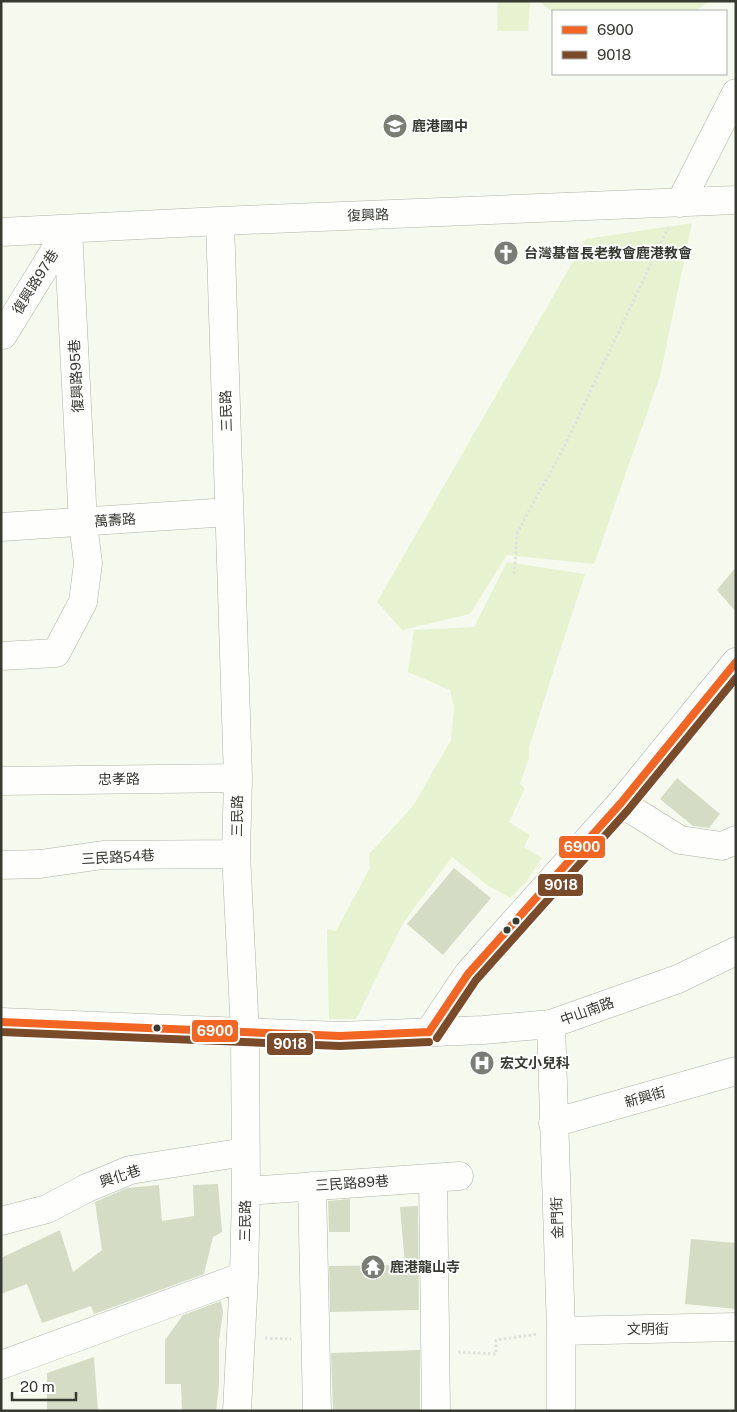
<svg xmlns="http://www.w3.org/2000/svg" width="737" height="1412" viewBox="0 0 737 1412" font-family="'Public Sans','Noto Sans TC',sans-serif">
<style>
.green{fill:#e6f2d0}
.building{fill:#d4dcc5}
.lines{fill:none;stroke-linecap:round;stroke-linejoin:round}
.minor-casing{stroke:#afb2a9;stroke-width:29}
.path{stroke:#e0e1de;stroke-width:3;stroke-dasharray:2.5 2.5;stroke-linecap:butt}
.minor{stroke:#fefefc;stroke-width:28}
.bus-1-casing{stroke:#fff;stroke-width:11}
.bus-2-casing{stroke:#fff;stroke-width:11}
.bus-1{stroke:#f26522;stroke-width:8}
.bus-2{stroke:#7a4b2a;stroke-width:8}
.bus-dot{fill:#373a31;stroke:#fff;stroke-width:2}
.labels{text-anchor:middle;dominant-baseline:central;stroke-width:4;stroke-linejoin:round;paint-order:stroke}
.poi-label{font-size:14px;font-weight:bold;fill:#373a31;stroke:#fff;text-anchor:start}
.street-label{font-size:14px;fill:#373a31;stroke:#fff}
.line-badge{stroke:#fff;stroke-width:2}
.badge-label{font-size:14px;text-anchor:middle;font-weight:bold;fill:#fff}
</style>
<rect width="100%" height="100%" fill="#f6faee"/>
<path class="green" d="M498,1h32l-2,30h-31z
M541,1h168l-13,10 -143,1 -10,-7z
M692,223l-32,153 -66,188 -87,-9 -37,59 -68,16 -25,-28 209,-363z
M507,562l78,12 -33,101 -23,73v10l-9,26 5,4 -16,34 21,13 -6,12 18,11 -16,24 -16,16 -24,-14 -34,-27 -49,66 -47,96h-27l-2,-90 9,2 34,-63 -1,-14 44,-48 38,-66 3,-32 -4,-18 -42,-18 6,-42 60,-3z"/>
<path class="building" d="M736,567v45l-19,-22z
M677,778l43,36 -11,14 -16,-2 -33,-27z
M454,868l37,30 -48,57 -36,-31z
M218,1184l4,48 -9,5 -9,37 -110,40 -3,-8 -49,17 -15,-39 -26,10v-36l59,-28 13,42 29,-22 -7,-48 32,-14 32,-3 3,36 32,-5 -1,-31z
M350,1199v33h-21l-1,-31z
M418,1206l1,104 -89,2 -1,-46 76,-1 -5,-58z
M691,1239l45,4v66l-51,-5z
M221,1301l2,11 -4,28v45l-3,26h-34l-1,-27h-16v-44l18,-25z
M420,1350v61h-87l-2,-58z
M94,1357l4,54h-51v-38z"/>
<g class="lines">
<defs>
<path id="minor" d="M680,203l56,-110
M220,221l18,557 -2,76 9,179 1,158 -2,85 -7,135
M1,232l219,-11 516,-21
M3,335l65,-106
M1,527l228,-15
M1,656l55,-3 27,-51 5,-39 -5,-40 -15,-294
M1,781l237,-3
M621,803l59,37 42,6 14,-6
M1,865l39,-1 63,-9 133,-1
M1,1022l339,14 143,-6 68,-6 127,-45 58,-28
M551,1024l10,307v80
M429,1032l39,-58 153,-171 115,-141
M553,1123l183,-52
M433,1178l3,233
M312,1186l5,225
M246,1191l213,-15
M1,1221l46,-12 40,-21 43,-18 115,-18
M561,1331l175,-4
M1,1365l243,-89"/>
</defs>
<use href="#minor" class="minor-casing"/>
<path class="path" d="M514,574l3,-41 46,-84 106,-223
M265,1338l26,1
M458,1352l38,2v-14l42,-6"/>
<use href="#minor" class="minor"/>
<defs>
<path id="bus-1" d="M1,1022l339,14 89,-4
M429,1032l39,-58 153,-171 115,-141"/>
<path id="bus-2" d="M1,1032l339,14 89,-4
M437,1038l39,-58 152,-170 108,-132"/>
</defs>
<use href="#bus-1" class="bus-1-casing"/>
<use href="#bus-2" class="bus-2-casing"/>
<use href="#bus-1" class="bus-1"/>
<use href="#bus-2" class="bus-2"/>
</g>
<defs>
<symbol id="school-disc" viewBox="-11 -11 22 22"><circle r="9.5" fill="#7a7d73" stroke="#fff"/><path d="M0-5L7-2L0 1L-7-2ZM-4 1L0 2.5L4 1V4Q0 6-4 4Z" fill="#fff"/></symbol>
<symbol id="church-disc" viewBox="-11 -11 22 22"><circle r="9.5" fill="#7a7d73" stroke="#fff"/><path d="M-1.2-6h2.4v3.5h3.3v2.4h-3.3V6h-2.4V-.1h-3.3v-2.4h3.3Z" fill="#fff"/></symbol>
<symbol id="hospital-disc" viewBox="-11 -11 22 22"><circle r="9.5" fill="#7a7d73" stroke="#fff"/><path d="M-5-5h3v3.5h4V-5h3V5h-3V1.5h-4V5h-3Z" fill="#fff"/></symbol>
<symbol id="temple-disc" viewBox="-11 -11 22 22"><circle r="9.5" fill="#7a7d73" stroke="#fff"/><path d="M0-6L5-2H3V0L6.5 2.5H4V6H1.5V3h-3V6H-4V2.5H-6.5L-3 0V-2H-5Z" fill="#fff"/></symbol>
</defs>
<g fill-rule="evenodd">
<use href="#school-disc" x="381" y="112" width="28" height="28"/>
<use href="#church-disc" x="492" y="239" width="28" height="28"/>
<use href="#hospital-disc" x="468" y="1049" width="28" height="28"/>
<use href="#temple-disc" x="359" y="1253" width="28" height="28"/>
</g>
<g class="bus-dot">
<circle cx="516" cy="921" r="4.5"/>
<circle cx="507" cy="930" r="4.5"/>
<circle cx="157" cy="1028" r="4.5"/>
</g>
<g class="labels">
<g class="poi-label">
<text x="412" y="126">鹿港國中</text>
<text x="524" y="253">台灣基督長老教會鹿港教會</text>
<text x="500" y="1063">宏文小兒科</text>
<text x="390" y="1267">鹿港龍山寺</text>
</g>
<g class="street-label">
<text transform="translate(368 215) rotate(-2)">復興路</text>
<text transform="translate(35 282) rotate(-58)">復興路97巷</text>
<text transform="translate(76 376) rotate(-93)">復興路95巷</text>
<text transform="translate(226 411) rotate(-92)">三民路</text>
<text transform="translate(115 520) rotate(-4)">萬壽路</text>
<text transform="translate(119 779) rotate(-1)">忠孝路</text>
<text transform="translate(237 816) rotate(-89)">三民路</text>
<text transform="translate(118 857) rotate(-3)">三民路54巷</text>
<text transform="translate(587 1011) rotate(-20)">中山南路</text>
<text transform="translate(645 1097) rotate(-16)">新興街</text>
<text transform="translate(120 1176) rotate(-18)">興化巷</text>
<text transform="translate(352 1183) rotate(-4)">三民路89巷</text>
<text transform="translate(557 1218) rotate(-92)">金門街</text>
<text transform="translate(245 1221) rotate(-89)">三民路</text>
<text transform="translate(648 1329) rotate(-1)">文明街</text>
</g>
</g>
<g class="line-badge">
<rect x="558" y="835" width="48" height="24" rx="5" fill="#f26522"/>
<rect x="537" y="873" width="47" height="24" rx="5" fill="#7a4b2a"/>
<rect x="191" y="1019" width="48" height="24" rx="5" fill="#f26522"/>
<rect x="266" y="1032" width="48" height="24" rx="5" fill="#7a4b2a"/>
</g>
<g class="badge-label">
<text x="582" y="852">6900</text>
<text x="561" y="890">9018</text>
<text x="215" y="1036">6900</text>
<text x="290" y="1049">9018</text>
</g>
<rect width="737" height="1412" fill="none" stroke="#373a31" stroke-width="5"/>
<rect x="552" y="10" width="175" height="65" fill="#ffffff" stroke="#afb0ad"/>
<rect x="562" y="26" width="25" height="8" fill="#f26522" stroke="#afb0ad"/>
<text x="597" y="35" font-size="15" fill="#373a31">6900</text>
<rect x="562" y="51" width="25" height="8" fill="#7a4b2a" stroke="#afb0ad"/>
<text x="597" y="60" font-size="15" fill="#373a31">9018</text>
<path d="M12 1392v8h64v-8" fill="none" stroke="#373a31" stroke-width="2.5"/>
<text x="20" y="1392" font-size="15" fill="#373a31" stroke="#ffffff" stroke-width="4" paint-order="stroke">20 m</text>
</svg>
